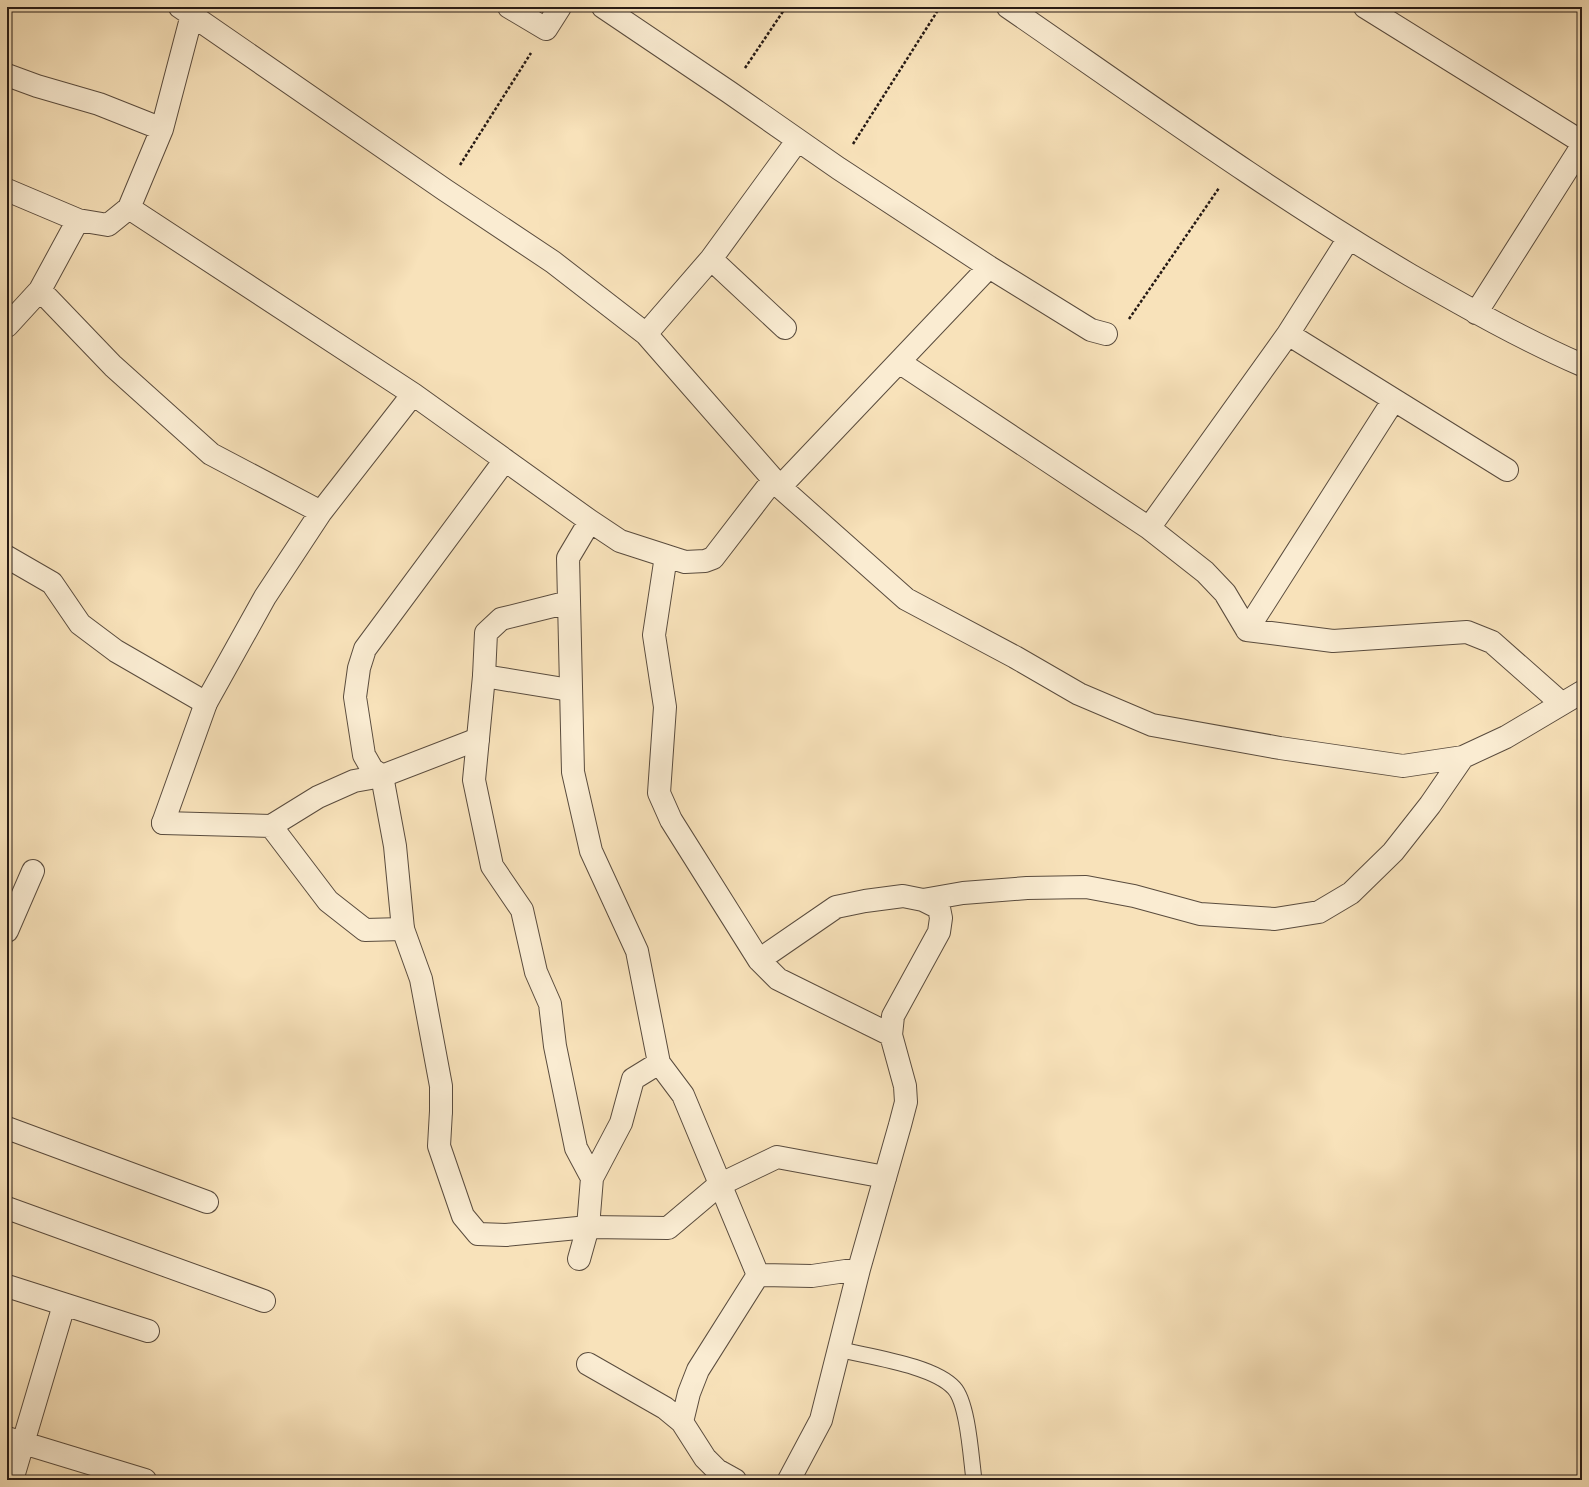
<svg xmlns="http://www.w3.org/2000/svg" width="1589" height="1487" viewBox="0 0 1589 1487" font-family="'Libre Bodoni',serif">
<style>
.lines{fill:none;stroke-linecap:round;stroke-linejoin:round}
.service-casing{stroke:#5a4c3e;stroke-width:17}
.pedestrian-casing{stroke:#5a4c3e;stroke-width:24}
.minor-casing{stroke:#5a4c3e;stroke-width:24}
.path{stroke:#261a15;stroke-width:2.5;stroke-dasharray:3 2;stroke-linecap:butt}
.service{stroke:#faecd2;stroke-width:15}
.pedestrian{stroke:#faecd2;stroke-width:22}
.minor{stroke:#faecd2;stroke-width:22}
</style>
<rect width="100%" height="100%" fill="#f8e2ba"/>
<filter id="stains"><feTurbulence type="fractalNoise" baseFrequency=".005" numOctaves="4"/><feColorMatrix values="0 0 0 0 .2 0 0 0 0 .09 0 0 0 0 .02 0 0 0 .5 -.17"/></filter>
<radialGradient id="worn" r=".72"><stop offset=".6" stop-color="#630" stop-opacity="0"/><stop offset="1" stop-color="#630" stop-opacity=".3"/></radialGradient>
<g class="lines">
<defs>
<path id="service" d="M838,1349c31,8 95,16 116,39 14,15 17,70 20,92"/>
<path id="pedestrian" d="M7,557l45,26 28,41 36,27 90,52
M484,676l86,14
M163,823l108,3 47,-29 36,-16 28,-5 96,-37
M271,826l57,75 37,29 38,-1
M441,1111l-2,35 24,70 15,18 28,1 82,-8 80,1 51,-43 58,-28 108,20"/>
<path id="minor" d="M180,7l265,183 108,72 93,72 134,153 126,112 109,58 64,37 73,31 128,23 123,18 60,-9 43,-20 76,-45
M509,7l37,22 14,-22
M603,7l126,85 109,76 151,99 102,63 15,4
M1008,7c132,91 263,186 402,268 56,32 112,64 172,90
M1365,7l217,135
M7,75l30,11 62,18 63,25
M7,190l71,30 30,5 21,-17 33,-79 32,-122
M129,208l284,186 177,127 30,20 65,21 20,-1 8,-3 60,-78
M711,259l74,69
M40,290l73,76 98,88 110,58
M1476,313l106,-167
M7,326l33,-36 38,-70
M646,334l65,-75 86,-118
M1288,334l219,136
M899,362l250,166 56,44 20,21 22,37 86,11 134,-9 25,10 69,61
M780,487l209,-220
M590,521l-22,37 5,214 18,79 46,100 22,112 24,32 75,180 54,1 47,-7
M1149,528l139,-194 61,-96
M666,556l-12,79 11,72 -6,86 12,27 88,140 19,19 113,56
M569,602l-68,17 -15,14 -2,43 -10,104 18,86 30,44 14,62 14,32 5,42 21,102 16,30 -4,49 -9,32
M1247,630l146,-229
M163,823l43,-120 59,-106 56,-85 92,-118
M923,900l40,-7 64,-5 59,-1 48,9 66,18 75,5 44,-7 32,-19 42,-41 37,-47 33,-48
M7,931l26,-60
M759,960l77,-53 29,-6 38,-5 20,4 16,8 2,10 -2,14 -46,84 -2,19 14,51 1,16 -6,23 -41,144 -38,151 -32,60
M441,1111v-25l-20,-107 -18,-50 -8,-83 -13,-70 -10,-7 -8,-14 -9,-58 4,-29 6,-19 140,-189
M7,1128l200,74
M592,1178l29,-55 12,-44 26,-16
M7,1208l257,93
M7,1286l141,45
M588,1364l77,44 17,14 23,36 12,12 18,10
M682,1422l7,-29 9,-23 60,-95
M7,1438l138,42
M12,1480l52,-175"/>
</defs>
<use href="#service" class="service-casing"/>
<use href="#pedestrian" class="pedestrian-casing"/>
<use href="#minor" class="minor-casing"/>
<path class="path" d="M745,68l41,-61
M853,144l87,-137
M460,165l71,-112
M1129,319l90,-131"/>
<use href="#service" class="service"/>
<use href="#pedestrian" class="pedestrian"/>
<use href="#minor" class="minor"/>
</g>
<rect width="1589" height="1487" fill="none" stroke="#f8e2ba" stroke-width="24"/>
<rect x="8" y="8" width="1573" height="1471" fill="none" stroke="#261a15" stroke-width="2"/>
<rect x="12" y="12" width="1565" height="1463" fill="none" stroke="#261a15"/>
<rect width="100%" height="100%" filter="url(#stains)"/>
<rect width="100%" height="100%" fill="url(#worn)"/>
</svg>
